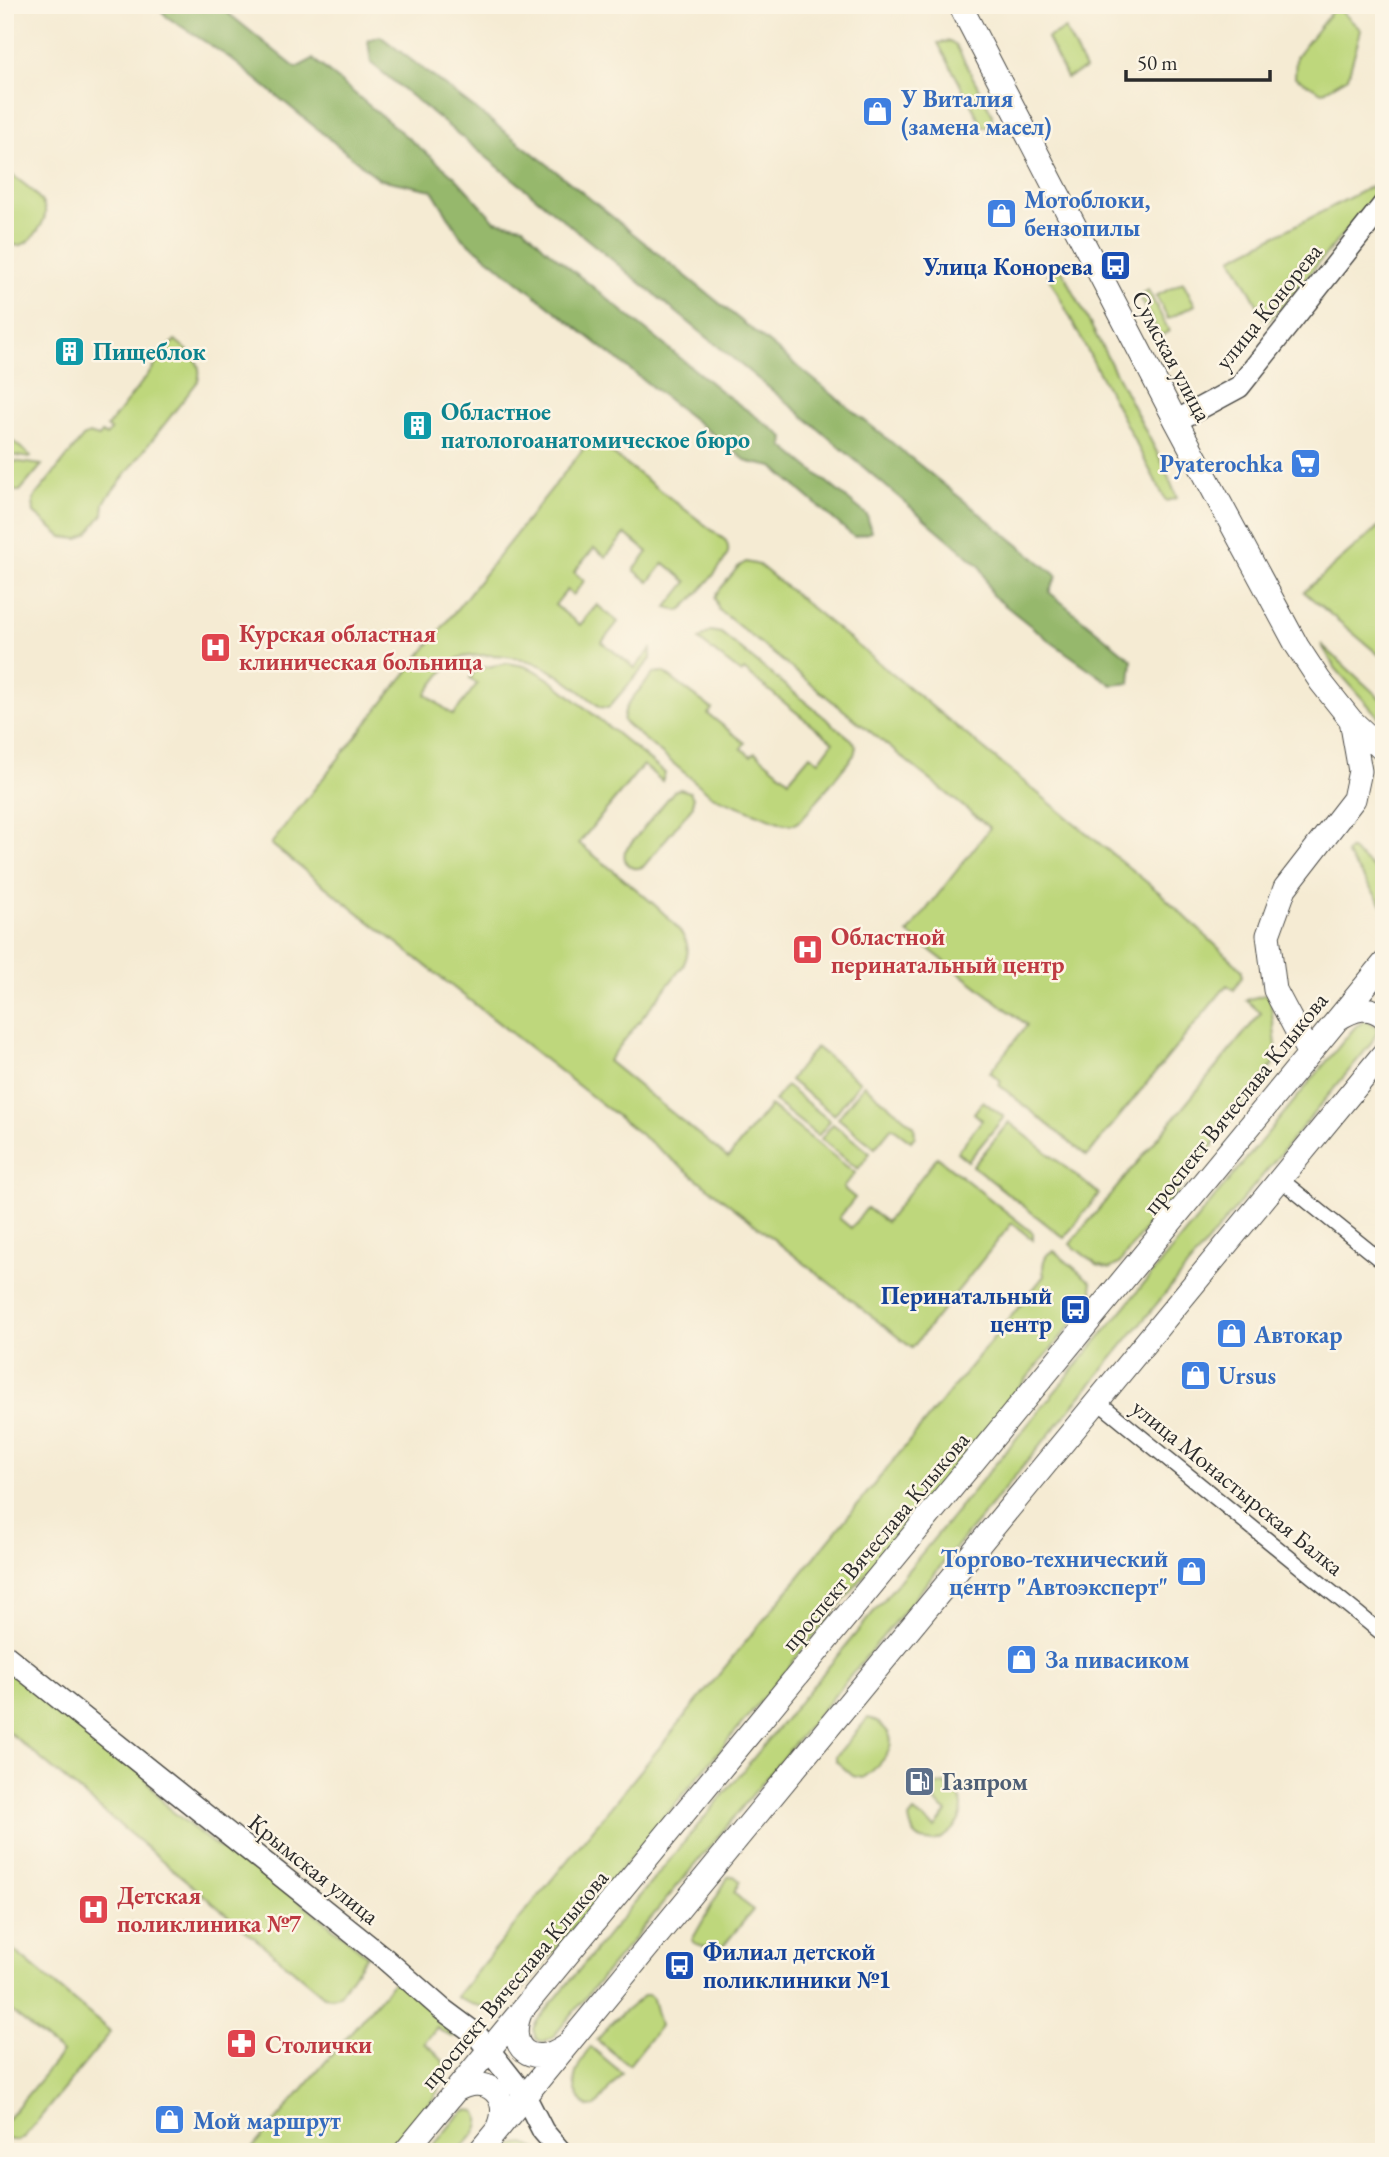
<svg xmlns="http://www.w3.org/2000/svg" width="1389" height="2157" viewBox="0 0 1389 2157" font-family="'EB Garamond',serif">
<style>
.green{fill:#bed77c;stroke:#748154;stroke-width:2}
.forest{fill:#96b86c;stroke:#60724c;stroke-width:2}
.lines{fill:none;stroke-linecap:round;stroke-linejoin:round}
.street-casing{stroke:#494844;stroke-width:17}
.secondary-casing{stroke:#494844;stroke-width:24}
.primary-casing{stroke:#494844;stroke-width:25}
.street{stroke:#fff;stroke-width:14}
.secondary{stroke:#fff;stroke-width:21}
.primary{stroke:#fff;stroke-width:23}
.labels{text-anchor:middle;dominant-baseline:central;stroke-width:5;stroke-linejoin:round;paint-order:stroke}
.shop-label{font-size:24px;font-weight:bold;fill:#366cbe;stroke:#fcf5e5;text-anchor:start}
.transit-label{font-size:24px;font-weight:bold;fill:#164399;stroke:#fcf5e5;text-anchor:end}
.street-label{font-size:24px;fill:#2b2b2b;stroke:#fcf5e5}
.culture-label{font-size:24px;font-weight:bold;fill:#0d838f;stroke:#fcf5e5;text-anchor:start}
.health-label{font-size:24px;font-weight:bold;fill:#be3a42;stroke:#fcf5e5;text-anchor:start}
.service-label{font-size:24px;font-weight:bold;fill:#4e5e75;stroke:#fcf5e5;text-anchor:start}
</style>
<rect width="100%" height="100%" fill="#fcf5e5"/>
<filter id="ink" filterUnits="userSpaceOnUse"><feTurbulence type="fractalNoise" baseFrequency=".0143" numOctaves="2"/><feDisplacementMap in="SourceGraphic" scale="14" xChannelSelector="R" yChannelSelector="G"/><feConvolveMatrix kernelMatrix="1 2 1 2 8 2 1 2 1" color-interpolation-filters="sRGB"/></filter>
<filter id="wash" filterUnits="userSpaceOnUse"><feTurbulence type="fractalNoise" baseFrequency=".00686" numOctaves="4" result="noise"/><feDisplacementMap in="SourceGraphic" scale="28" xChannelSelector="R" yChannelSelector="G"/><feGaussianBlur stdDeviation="1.57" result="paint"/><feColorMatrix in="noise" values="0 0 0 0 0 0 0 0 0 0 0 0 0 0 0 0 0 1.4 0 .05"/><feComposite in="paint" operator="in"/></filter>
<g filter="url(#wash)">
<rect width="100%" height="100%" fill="#f5ebd3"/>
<path class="green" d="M1336,6l25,24 -13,47 -26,15 -27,-15 1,-20z
M1065,29l20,40 -18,9 -20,-40z
M950,41l6,4 36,69v8l-4,5h-5l-45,-84z
M5,170c13,10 36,23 40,40 2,11 -13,32 -24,35 -6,2 -11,-1 -16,-3z
M1384,180v6l-113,133 -5,2 -34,-63z
M1061,268l103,198 13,32 -11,3 -118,-226z
M1183,282l12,23 -27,14 -12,-23z
M1148,290l21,41 -9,5 -21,-41z
M175,340c14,11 29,22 23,41l-91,117 -3,5 -1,11 -15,19 -10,6 -16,-2 -28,-24 -1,-12 3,-6 47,-58 6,-3 10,3 3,-4 4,3 5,-6 -4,-3z
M5,435l26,21 -2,2 -24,-4z
M592,438l134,103c2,5 3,6 2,11 -2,11 -40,54 -49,59l-12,-4 20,-25 -23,-19 -15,19 -15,-12 14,-18 -23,-18 -19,23 -12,-9 -20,24 10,9 -11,14 -6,-5 -12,15 25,20 17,-20 21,17 -16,20 33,26 16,-19v10l-43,49 -8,-1c-38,-30 -58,-51 -109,-52 -10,0 -23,0 -32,3 -13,6 -25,26 -33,36l27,21 24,-31 -7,-6 7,-9 31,-6 16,3 14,6 18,12 109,89 -3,8 -19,-16 -64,78c22,20 103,76 108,102 2,7 -1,14 -4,21l-75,95 120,97 42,-52 85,67 -12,15 12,10 -16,20 12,10 16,-20 19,14 51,-65 96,76v7l-21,-17 -100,125 -641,-504z
M5,460l37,5 -22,26h-15z
M1384,522v137l-80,-67z
M746,562l13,3 401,328 82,77v6l-8,14 -7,-5 -140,171 -88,-71 2,-4 -11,-9 37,-47 -119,-92 82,-105 -271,-218 -4,-12 2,-5 21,-26z
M710,631l11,2 131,107 4,7 -2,8 -51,63 -8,6h-11l-72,-28 -88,-74c-4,-16 20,-36 30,-49l9,-1 49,37 -4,5 37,29 -4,5 10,8 4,-4 34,28 21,-25 9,6 14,-19 -89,-72 -3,3 -42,-33z
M1321,644l63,58v21l-48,-54z
M680,789l10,3 3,6v8l-49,60c-11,6 -22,-2 -19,-15l49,-60z
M1350,849l34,28v30l-38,-53z
M1267,994l3,3 7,56 -2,9 -103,138 -13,10 -40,54 -10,5 -12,-4 -27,-21 191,-231 -15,-13z
M1366,1020l10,6 1,6 -7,13 -817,992 -10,5 -7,-3 -3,-10 4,-8 818,-994z
M816,1047l44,35 -26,33 -44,-35z
M864,1085l50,41 1,10 -4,5 -19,-14 -17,21 -37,-30z
M786,1086l44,35 -12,15 -44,-35z
M983,1101l21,16 -36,44 -11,-9 25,-32 -8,-7z
M1009,1122l90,72 -35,44 -91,-72z
M833,1124l37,29 -12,16 -37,-30z
M1054,1251l37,31 2,13 -3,7 -573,694c-20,14 -41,13 -61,1l588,-721c-2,-10 -1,-23 10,-25z
M5,1666l138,109 24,32 49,39 37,17 114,92 -28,40 -7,2 -8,-1 -319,-267z
M868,1718c6,1 9,3 14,8 22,17 -2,40 -19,52l-10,-2 -17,-15v-5z
M943,1784c55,24 -26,93 -34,34l5,-6 21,16 12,-16 -20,-17 8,-10z
M734,1876l6,5 -6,12 19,17 -34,41 -25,-8 -2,-3 36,-63z
M5,1943l106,89 -87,105 -6,4 -13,-2v-17l57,-69 -57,-47z
M396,1979l65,57c-10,4 -16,-3 -24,-9l-13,16c6,5 16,11 19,19 11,26 -41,71 -57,90h-137z
M645,1995h4l4,4 7,27 -31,39 -32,-25 17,-20z
M591,2047l31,26 -27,34 -6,1c-24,-20 -14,-41 2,-61z
M466,2110l10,1c11,15 -8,29 -18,41h-30l30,-36z
M525,2144l17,8h-40l8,-6z"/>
<path class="forest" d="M156,5h62l78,63 17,-9 142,118 40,44 28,5 22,22 177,144 62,45 -1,9 84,69 4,17 -17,5 -81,-70 -25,-5 -287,-225 -29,-47 -53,-11 -149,-121 -63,-41z
M380,36l167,128 510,412 -8,16 83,68 -2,23 -18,2 -61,-43 -59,-47 -12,-29 -185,-157 -424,-346 -3,-23z"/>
</g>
<g filter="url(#ink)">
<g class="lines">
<defs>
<path id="street" d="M1280,1179l104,84
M1097,1401l287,234"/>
<path id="secondary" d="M1176,421l63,-34 145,-183
M5,1655l379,303 58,51 35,26 48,61 18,35 18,21"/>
<path id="primary" d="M960,5l216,416 121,225 23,35 31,39 33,31
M1338,1019c16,-10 31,-15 46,-2
M1309,1054l-34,-64 -7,-55 17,-47 69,-89 6,-28 -9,-51
M521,2011c-16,37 11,58 44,35
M455,2091c30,-19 59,5 43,38
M405,2152l979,-1189
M479,2152l905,-1099"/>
</defs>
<use href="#street" class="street-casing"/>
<use href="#secondary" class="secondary-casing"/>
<use href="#primary" class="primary-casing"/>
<use href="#street" class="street"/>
<use href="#secondary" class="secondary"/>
<use href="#primary" class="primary"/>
</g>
</g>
<defs>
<symbol id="shop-square" viewBox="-11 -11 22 22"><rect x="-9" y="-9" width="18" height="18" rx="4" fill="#3f7fe0" stroke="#fcf5e5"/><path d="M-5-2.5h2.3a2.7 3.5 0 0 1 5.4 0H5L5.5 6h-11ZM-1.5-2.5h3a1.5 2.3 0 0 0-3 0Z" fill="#fff"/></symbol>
<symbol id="bus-square" viewBox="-11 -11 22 22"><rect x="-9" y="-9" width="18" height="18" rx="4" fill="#1a4fb4" stroke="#fcf5e5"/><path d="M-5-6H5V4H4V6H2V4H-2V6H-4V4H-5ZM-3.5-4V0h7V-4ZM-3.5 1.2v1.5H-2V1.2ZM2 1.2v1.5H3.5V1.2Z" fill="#fff"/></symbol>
<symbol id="building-square" viewBox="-11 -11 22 22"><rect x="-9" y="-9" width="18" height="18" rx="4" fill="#0f9aa8" stroke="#fcf5e5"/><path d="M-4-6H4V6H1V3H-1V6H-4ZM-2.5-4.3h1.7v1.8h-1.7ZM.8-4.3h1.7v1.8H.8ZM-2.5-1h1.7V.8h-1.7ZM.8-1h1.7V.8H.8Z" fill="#fff"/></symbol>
<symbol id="supermarket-square" viewBox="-11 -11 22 22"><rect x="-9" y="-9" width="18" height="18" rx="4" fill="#3f7fe0" stroke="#fcf5e5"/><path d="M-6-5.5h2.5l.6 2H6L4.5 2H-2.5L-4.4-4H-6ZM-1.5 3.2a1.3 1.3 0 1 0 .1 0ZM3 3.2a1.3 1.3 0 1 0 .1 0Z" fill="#fff"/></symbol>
<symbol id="hospital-square" viewBox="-11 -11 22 22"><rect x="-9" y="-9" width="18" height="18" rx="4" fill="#e0444e" stroke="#fcf5e5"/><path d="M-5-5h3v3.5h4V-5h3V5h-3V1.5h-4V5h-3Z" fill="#fff"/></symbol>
<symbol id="fuel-square" viewBox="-11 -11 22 22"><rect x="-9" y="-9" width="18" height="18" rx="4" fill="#5c6f8a" stroke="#fcf5e5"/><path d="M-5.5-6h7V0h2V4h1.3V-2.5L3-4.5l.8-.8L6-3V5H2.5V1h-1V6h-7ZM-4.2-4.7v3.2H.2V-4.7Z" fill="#fff"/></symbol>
<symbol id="pharmacy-square" viewBox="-11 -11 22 22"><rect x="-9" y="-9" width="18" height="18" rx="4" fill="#e0444e" stroke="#fcf5e5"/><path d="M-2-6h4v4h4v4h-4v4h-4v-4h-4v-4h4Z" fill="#fff"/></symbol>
</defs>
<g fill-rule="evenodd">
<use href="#shop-square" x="860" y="94" width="35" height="35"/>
<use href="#shop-square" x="984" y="196" width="35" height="35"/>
<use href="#bus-square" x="1098" y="248" width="35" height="35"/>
<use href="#building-square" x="52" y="334" width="35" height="35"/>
<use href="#building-square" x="400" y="408" width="35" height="35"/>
<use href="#supermarket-square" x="1288" y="446" width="35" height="35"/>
<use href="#hospital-square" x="198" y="630" width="35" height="35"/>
<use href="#hospital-square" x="790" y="932" width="35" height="35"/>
<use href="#bus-square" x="1058" y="1292" width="35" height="35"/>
<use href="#shop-square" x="1214" y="1316" width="35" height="35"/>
<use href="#shop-square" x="1178" y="1358" width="35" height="35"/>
<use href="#shop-square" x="1174" y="1554" width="35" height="35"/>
<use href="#shop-square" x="1004" y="1642" width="35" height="35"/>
<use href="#fuel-square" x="902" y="1764" width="35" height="35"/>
<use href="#hospital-square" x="76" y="1892" width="35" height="35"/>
<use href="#bus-square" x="662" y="1948" width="35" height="35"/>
<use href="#pharmacy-square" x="224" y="2026" width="35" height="35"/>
<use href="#shop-square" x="152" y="2102" width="35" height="35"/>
</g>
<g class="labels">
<g class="shop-label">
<text x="901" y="98">У Виталия<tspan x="901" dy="28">(замена масел)</tspan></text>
<text x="1024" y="199">Мотоблоки,<tspan x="1024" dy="28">бензопилы</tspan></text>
<text x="1283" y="463" text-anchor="end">Pyaterochka</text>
<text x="1254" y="1334">Автокар</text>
<text x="1218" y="1375">Ursus</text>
<text x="1168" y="1558" text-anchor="end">Торгово-технический<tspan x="1168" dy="28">центр "Автоэксперт"</tspan></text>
<text x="1045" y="1659">За пивасиком</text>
<text x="193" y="2120">Мой маршрут</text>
</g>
<g class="transit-label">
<text x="1093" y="266">Улица Конорева</text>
<text x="1052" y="1295">Перинатальный<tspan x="1052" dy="28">центр</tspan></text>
<text x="703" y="1951" text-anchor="start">Филиал детской<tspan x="703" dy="28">поликлиники №1</tspan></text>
</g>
<g class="street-label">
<text transform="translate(1268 306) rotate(-51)">улица Конорева</text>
<text transform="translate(1172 356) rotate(62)">Сумская улица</text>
<text transform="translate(1235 1103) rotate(-51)">проспект Вячеслава Клыкова</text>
<text transform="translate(1238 1487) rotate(39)">улица Монастырская Балка</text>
<text transform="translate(875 1541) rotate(-50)">проспект Вячеслава Клыкова</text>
<text transform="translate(314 1869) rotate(39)">Крымская улица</text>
<text transform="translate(514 1979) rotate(-50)">проспект Вячеслава Клыкова</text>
</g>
<g class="culture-label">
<text x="93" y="351">Пищеблок</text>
<text x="441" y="411">Областное<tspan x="441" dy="28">патологоанатомическое бюро</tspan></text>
</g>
<g class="health-label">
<text x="239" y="633">Курская областная<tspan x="239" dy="28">клиническая больница</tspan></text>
<text x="831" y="936">Областной<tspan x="831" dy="28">перинатальный центр</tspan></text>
<text x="117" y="1895">Детская<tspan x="117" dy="28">поликлиника №7</tspan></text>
<text x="265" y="2044">Столички</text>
</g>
<g class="service-label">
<text x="942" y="1781">Газпром</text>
</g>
</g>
<rect width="1389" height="2157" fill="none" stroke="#fcf5e5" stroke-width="28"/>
<path d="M1126 70v10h144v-10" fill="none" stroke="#2b2b2b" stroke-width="3.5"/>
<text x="1137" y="70" font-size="21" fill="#2b2b2b" stroke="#fcf5e5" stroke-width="5" paint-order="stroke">50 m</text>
</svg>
